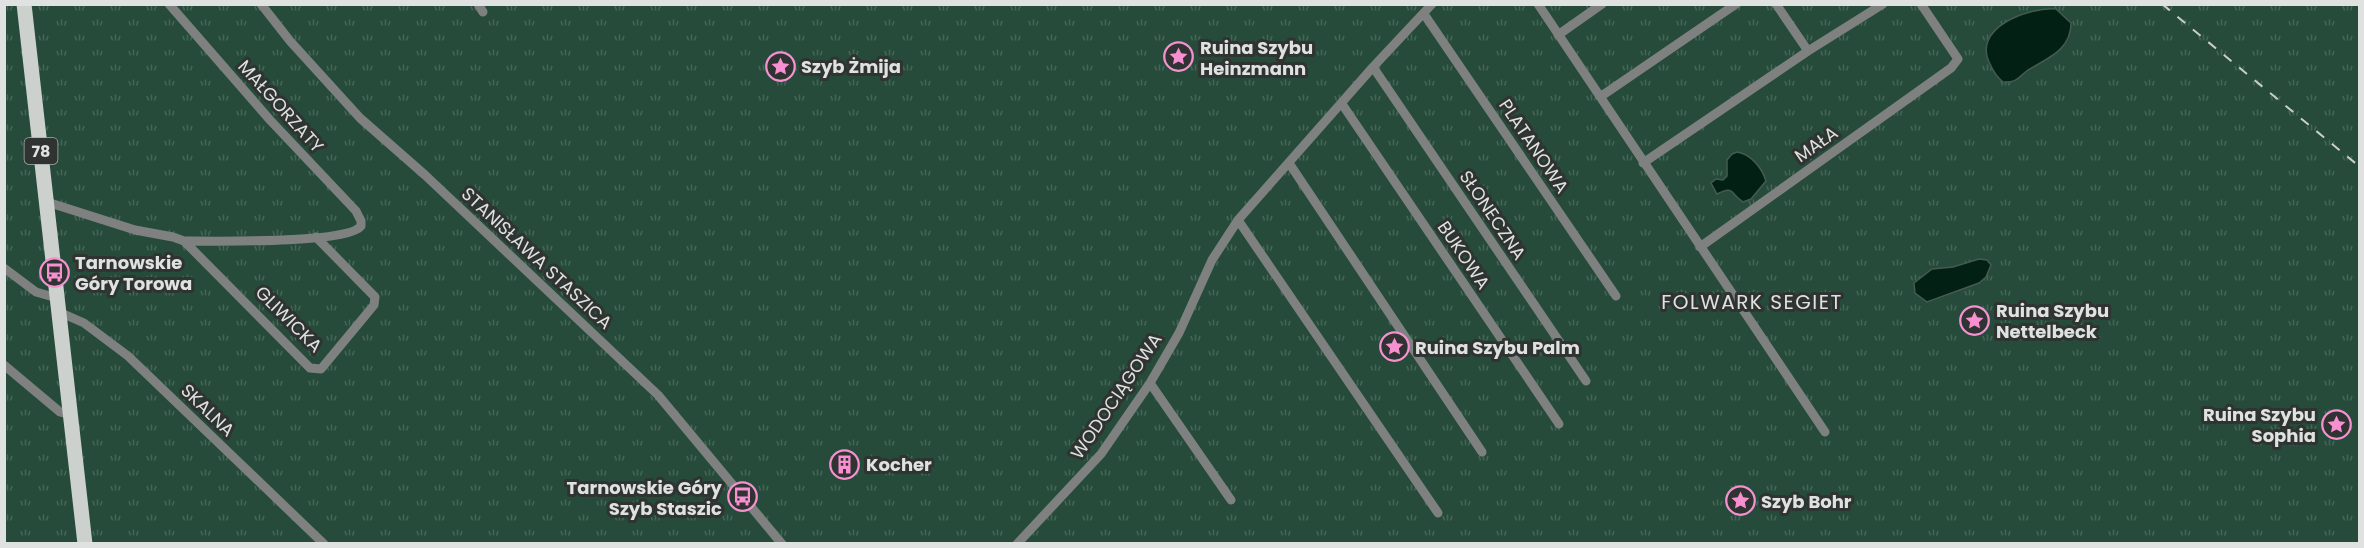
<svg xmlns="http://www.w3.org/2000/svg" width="2364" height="548" viewBox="0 0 2364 548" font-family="Poppins,sans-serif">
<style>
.park{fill:url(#park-tufts)}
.water{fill:#022114;stroke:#445b51;stroke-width:1.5}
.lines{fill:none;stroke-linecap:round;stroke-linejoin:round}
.street{stroke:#7f8180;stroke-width:9}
.primary{stroke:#ccd1ce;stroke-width:15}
.rail{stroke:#cbcecc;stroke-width:2;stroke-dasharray:10 10;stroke-linecap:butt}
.labels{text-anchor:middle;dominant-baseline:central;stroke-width:6;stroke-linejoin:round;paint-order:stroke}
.shield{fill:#2f3331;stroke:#aaaeac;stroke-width:1.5}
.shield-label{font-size:16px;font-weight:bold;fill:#dfe2e0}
.poi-label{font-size:18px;font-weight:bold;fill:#dfe2e0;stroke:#2f3331;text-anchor:start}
.street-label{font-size:18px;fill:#dfe2e0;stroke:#2f3331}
.neighbourhood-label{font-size:20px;letter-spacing:1.5px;fill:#dfe2e0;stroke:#2f3331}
</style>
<defs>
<pattern id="park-tufts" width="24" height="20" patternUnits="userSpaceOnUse" patternTransform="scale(1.5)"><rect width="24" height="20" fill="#264b3a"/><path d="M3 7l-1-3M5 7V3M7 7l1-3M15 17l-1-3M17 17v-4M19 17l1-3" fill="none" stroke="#456556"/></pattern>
</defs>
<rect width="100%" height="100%" fill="#2f3331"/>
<path class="park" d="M5,5h2354v538h-2354z"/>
<path class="water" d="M2056,9l15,14c0,27 -23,35 -43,47 -10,7 -10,13 -25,12 -6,-5 -10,-11 -13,-18 -19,-36 38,-57 66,-55z
M1737,152c14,2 25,16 29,29l-15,18 -8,3c-13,-8 -8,-17 -26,-8l-6,-11 5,-4 7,1 4,-4v-16l5,-6z
M1979,259l8,1 4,5 -5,12 -7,6 -52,19 -12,-9 -1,-10 18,-14 21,-2z"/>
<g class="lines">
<path class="street" d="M261,4l29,37 70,77 65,57 233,220 124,149
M478,4l5,8
M1538,4l287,428
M1776,4l32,47 75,-47
M1424,14l192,282
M1558,35l44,-31
M1373,67l213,314
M1600,97l136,-93
M1342,104l217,320
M1289,163l193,289
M1643,163l165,-112
M47,202l88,28 38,7 11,4c27,0 164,3 177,-15v-5l-5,-10 -86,-91 -101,-116
M1238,220l200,293
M184,241l126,127 11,1 53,-64 1,-8 -59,-60
M1700,247l251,-179 7,-9 -37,-55
M4,268l32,24 21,6
M59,312l25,11 44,33 196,188
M4,365l56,47 11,3
M1150,383l81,117
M1017,544l84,-90 49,-71 29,-50 33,-73 26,-40 135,-153 59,-63"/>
<path class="primary" d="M24,4l61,540"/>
<path class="rail" d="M2162,4l198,163"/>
</g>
<defs>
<symbol id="sight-ring" viewBox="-11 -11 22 22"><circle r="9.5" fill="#2f3331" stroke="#f690d0" stroke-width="1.5"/><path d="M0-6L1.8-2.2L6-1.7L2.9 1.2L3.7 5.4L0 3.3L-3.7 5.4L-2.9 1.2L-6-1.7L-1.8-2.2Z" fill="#f690d0"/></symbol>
<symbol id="bus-ring" viewBox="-11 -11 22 22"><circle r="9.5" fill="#2f3331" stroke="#f690d0" stroke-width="1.5"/><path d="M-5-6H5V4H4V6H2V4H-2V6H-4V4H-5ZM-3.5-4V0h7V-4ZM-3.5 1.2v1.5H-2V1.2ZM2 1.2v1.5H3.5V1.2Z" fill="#f690d0"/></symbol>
<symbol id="building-ring" viewBox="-11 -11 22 22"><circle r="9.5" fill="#2f3331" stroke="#f690d0" stroke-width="1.5"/><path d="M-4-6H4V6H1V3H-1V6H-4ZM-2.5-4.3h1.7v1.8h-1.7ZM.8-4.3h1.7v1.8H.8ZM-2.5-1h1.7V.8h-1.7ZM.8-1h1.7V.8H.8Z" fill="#f690d0"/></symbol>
</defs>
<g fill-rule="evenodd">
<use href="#sight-ring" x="1162" y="40" width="33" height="33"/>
<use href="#sight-ring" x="764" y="50" width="33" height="33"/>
<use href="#bus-ring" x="38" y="256" width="33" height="33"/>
<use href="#sight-ring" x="1958" y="304" width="33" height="33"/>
<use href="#sight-ring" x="1378" y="330" width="33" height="33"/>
<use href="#sight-ring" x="2320" y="408" width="33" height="33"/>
<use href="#building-ring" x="828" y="448" width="33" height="33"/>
<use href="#bus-ring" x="726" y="480" width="33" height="33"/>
<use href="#sight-ring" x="1724" y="484" width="33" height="33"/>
</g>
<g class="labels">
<rect class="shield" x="24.5" y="138" width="33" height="26" rx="4.5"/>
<g class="shield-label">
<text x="41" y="151">78</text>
</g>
<g class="poi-label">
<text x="1200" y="47">Ruina Szybu<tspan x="1200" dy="21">Heinzmann</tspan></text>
<text x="801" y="66">Szyb Żmija</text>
<text x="75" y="262">Tarnowskie<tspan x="75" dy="21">Góry Torowa</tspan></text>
<text x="1996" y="310">Ruina Szybu<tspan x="1996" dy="21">Nettelbeck</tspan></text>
<text x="1415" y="347">Ruina Szybu Palm</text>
<text x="2316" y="414" text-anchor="end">Ruina Szybu<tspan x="2316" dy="21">Sophia</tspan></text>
<text x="866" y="464">Kocher</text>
<text x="722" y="487" text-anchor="end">Tarnowskie Góry<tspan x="722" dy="21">Szyb Staszic</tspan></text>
<text x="1761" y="501">Szyb Bohr</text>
</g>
<g class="street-label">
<text transform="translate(281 106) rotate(48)">MAŁGORZATY</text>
<text transform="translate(1816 144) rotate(-35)">MAŁA</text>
<text transform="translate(1534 146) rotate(56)">PLATANOWA</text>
<text transform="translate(1493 215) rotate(56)">SŁONECZNA</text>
<text transform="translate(1464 255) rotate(56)">BUKOWA</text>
<text transform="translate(537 258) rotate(43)">STANISŁAWA STASZICA</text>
<text transform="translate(289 319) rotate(45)">GLIWICKA</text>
<text transform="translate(1116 396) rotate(-56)">WODOCIĄGOWA</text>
<text transform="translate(208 410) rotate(44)">SKALNA</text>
</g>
<g class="neighbourhood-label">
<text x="1752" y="302">FOLWARK SEGIET</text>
</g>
</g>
<rect width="2364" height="548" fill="none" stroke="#dfe2e0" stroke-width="12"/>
</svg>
